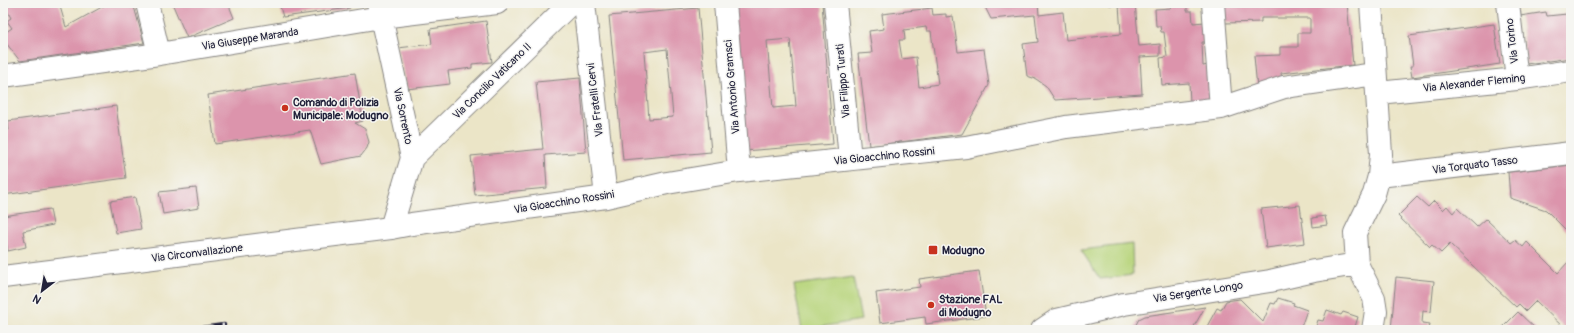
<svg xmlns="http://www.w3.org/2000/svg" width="1574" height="333" viewBox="0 0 1574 333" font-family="Pangolin,sans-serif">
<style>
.green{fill:#b7d47a;stroke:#6c7b5a}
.building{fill:#dc94ac;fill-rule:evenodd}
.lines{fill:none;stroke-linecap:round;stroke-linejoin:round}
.street-casing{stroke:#868481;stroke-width:24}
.secondary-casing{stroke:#868481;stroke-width:24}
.street{stroke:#fff;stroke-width:22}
.secondary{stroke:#fff;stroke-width:22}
.rail-casing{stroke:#22223b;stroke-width:4.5}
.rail{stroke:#f6f6f2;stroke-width:3;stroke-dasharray:9;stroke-linecap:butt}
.poi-dot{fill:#c8321e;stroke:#f6f6f2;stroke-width:1.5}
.labels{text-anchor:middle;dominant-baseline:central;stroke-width:3;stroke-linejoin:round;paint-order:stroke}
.street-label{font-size:11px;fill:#22223b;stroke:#f6f6f2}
.poi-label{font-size:11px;font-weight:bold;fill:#22223b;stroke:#f6f6f2;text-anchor:start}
</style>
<rect width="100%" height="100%" fill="#f6f6f2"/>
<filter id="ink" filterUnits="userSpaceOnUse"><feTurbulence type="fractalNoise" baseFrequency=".025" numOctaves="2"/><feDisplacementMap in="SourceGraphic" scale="8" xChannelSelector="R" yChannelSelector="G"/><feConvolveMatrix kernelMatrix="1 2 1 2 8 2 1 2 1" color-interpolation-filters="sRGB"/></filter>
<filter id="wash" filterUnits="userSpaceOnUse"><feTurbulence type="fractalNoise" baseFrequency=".012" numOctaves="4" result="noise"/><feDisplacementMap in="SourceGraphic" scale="16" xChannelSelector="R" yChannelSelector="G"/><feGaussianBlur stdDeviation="0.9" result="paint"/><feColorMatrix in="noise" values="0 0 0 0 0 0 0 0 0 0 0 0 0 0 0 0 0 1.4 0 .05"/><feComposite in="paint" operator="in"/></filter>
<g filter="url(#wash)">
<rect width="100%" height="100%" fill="#ebe5c7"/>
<path class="green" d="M1132,244l1,31 -33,4 -19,-29z
M853,277l8,43 -59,10 -8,-45z"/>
<g id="blocks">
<path class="building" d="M3,3h56l7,24 43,-24h24l11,40 -124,18 -17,-22v-5l9,-6 -5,-7 4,-3z
M172,3h56l6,15 -47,20z
M279,3h73l-2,5 -67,9z
M753,3h69l11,141 -89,7 -12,-146zM790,39l6,67 -23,2 -6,-67z
M983,3h55l1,12 24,-3 3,28 55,-6 -2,-29h-10v-2h26l4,43 21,-2v12l-20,1 2,37 -87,6 -9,-14 -10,-7 -9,-3 -4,-32 15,-2 -3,-27 -44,4z
M1170,3h17v8h5l1,12 12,-1 2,20h-5l1,24 5,-1 3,35 -21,2 -1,-19 -27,2 -2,-27 7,-1 -3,-25h-3l-1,-6h-4l-1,-17 16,-1z
M1224,3h123l6,62 -72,8 1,6 -25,9 -3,-32 26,-1v-8h18v-14h12v-15h-49v4l-36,1z
M1566,3h5v55l-45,6 -6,-48 26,-4 1,4 20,-2z
M698,8l13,144 -88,8 -14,-144zM667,49l6,68 -24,2 -5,-67z
M932,8l1,7 13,-1v3l7,-1 5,36 26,-3 5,36 -27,49 -93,12 -11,-92 14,-1 -3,-22 15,-2 -2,-15zM926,27l1,4h4l7,53 -19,3 -3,-30 -14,2 -3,-19h6l-1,-10z
M486,21l6,41 -20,2v4l-24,3 2,13 -43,5 -9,-41 34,-4 -2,-15z
M1494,24l6,40 -88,13 -2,-11h3l-4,-30z
M355,73l8,48 -8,2 10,6 4,13 -2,6 -6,8 -40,8 -11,-34 -95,14 -7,-49z
M580,78l6,74 -41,3 2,33 -72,7 -4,-39 72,-7 -7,-67z
M116,106l10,72 -123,17v-64l6,-1 -1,-9z
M1571,165v70l-25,-25 -36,-12 -2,-26z
M196,188l3,20 -36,6 -4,-22z
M135,197l6,32 -25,4 -6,-32z
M1417,197l11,10 6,-6 9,9 4,-4 6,7 4,-5 20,19 9,-8 25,24 4,-3 8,7 4,-5 31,31 11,-12 2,2v67h-5l-30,-29 -10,10 -7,-7 -3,3 -66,-63 -9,9 -9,-8 -2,2 -32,-31z
M1300,205l5,38 -39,5 -5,-39z
M50,209l3,16 -30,6 3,16 -18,4 -4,-21 -1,1v-15z
M1325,216l2,9 -14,2 -1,-9z
M979,271l7,45 -60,8 -1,-7 -45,6 -4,-30 44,-6 -1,-8z
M1396,277l38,4 -3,31 -8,-1 -1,12 8,1 -1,6h-38z
M1278,298l16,5 -1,2 14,5 -7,20h-95l12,-22 4,2 5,-9 14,-2 23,23 8,-19 4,1z
M1205,307l-13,23h-59l6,-11 6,-3z
M1327,310l14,5 2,-3 15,5 -4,13h-39l3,-10 5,1z
M1518,312l19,18h-37z"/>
</g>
</g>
<g filter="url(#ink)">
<use href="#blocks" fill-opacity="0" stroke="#868481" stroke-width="1"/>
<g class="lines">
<defs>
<path id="street" d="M147,3l12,51
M378,3l34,155 -21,70 21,-4 194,-27 61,-14 72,-12 227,-24 100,-20 155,-19 63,-21 91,-13
M584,3l22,194
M725,3l14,168
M835,3l15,156
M1213,3l8,105
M1371,3l10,151 -2,22 -5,18 -19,39 2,31 17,34 2,13 -3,19
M1508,3l9,76
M3,76l156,-22 222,-37 116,-14
M1378,93l139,-14 54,-8
M412,158l159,-155
M1379,176l192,-23
M1042,330l15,-10 67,-16 146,-23 44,-10 43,-7"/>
<path id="secondary" d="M3,277l388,-49"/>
</defs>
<use href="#street" class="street-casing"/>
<use href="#secondary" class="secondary-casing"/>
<use href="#street" class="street"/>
<use href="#secondary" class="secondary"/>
<defs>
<path id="rail" d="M186,330l38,-5"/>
</defs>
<use href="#rail" class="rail-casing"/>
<use href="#rail" class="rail"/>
</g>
</g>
<g class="poi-dot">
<circle cx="285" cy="108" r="4"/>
<rect x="928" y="245" width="10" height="10" rx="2"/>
<circle cx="931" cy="305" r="4"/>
</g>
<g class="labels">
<g class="street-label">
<text transform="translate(250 39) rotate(-9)">Via Giuseppe Maranda</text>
<text transform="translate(1512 41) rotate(-97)">Via Torino</text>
<text transform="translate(492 81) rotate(-44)">Via Concilio Vaticano II</text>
<text transform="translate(843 81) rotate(-95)">Via Filippo Turati</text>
<text transform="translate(1474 83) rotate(-6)">Via Alexander Fleming</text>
<text transform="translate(732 87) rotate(-95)">Via Antonio Gramsci</text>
<text transform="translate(595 100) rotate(-97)">Via Fratelli Cervi</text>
<text transform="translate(403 116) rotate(78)">Via Sorrento</text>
<text transform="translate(884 156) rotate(-6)">Via Gioacchino Rossini</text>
<text transform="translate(1475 165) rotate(-7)">Via Torquato Tasso</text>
<text transform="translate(564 202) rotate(-9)">Via Gioacchino Rossini</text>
<text transform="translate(197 253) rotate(-7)">Via Circonvallazione</text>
<text transform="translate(1198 292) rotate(-9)">Via Sergente Longo</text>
</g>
<g class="poi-label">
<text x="293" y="102">Comando di Polizia<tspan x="293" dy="13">Municipale: Modugno</tspan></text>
<text x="942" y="250">Modugno</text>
<text x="939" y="299">Stazione FAL<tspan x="939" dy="13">di Modugno</tspan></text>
</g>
</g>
<rect width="1574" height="333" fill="none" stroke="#f6f6f2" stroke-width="16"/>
<g transform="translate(42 291) rotate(211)" stroke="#f6f6f2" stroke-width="3" paint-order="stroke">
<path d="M0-3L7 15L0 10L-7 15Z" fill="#22223b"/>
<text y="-6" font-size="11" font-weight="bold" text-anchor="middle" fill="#22223b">N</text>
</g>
</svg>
